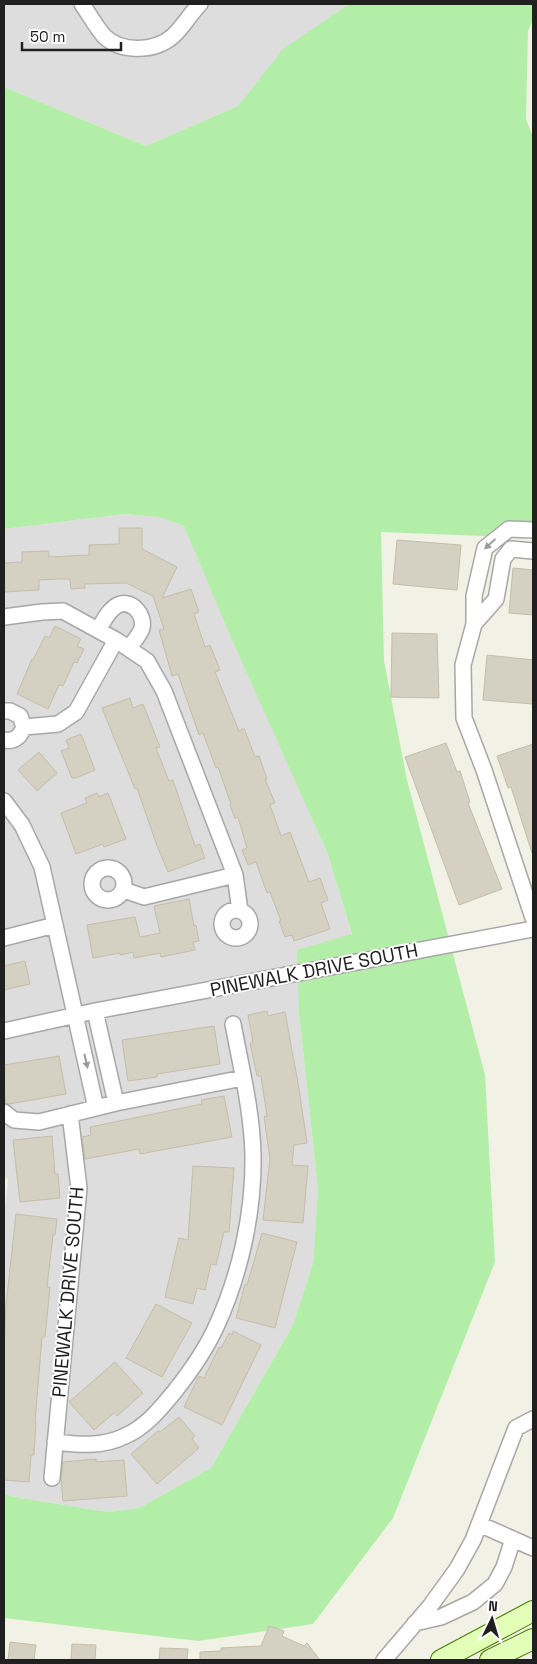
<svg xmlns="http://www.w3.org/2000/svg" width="537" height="1664" viewBox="0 0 537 1664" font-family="'Space Grotesk',sans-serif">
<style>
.residential{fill:#dedddd}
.grass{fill:#b3eea8}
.building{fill:#d4d0c2;stroke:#c4bda7}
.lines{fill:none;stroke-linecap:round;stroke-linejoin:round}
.street-casing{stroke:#a7a7a7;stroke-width:18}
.secondary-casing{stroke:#467d00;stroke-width:22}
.street{stroke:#fff;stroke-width:15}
.secondary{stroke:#e2feb7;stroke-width:20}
.oneway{fill:#9b9b9b}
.labels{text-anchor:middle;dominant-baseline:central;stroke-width:4;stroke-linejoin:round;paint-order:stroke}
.street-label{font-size:19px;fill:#202020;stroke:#fff}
</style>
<rect width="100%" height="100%" fill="#f1f1e5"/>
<path class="residential" d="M4,4h345l-65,45 -46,57 -92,40 -142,-59z
M124,514l35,3 25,9 143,326 25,83 -53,78 19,176 -5,74 -20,62 -82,143 -72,40 -30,4 -89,-14 -16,-4v-276l4,-38 -4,-4v-647z"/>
<path class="grass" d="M349,4h184v15l-5,12 -2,88 7,18v401l-152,-6 3,129 23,119 78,295 10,187 -102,256 -80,106 -115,17 -194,-23v-124l16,4 89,14 30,-4 72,-40 82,-143 20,-62 5,-74 -19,-176 -2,-63 55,-16 -25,-82 -94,-210 -49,-116 -25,-9 -35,-3 -120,15v-442l142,59 92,-40 45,-57z"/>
<path class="building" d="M119,528h23v21l35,18 -15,31 29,-9 8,23 -5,2 11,33 5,-2 10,25 -5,2 11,27 13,32 5,-3 11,29 4,-1 8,23h-2l10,24 -5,2 11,31 9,-4 19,50 11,-4 8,22 -7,3 9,26 -36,12 -2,-6 -7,2 -6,-16h2l-11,-29 -3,1 -11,-31 -8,3 -6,-15 5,-2 -9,-31 -3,2 -5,-14 1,-1 -13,-37 -2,1 -13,-35 -4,2 -21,-61 -6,2 -13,-46 5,-1 -11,-33 -27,-13 -41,1v4l-14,1 -1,-10h-11l-20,1v10l-35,2v-29l18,-1v-10l26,-1 1,6 40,-2v-10l30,-1z
M397,540l64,5 -4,45 -64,-6z
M513,568l20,2v45l-24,-2z
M55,626l26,13 -4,7 7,3 -7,14 -3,-1 -11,24 -4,-1 -11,24 -31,-15 15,-35 1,1 12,-24 4,2z
M392,633l45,1 2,64 -48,-1z
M487,655l46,5v44l-50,-4z
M130,698l3,10 10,-4 17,43 -4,1 13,33 4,-1 22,66 5,-2 5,14 -37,14 -12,-29 -19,-55 -2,1 -33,-81z
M81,734l14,36 -19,8h-4l-11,-27 8,-3 -3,-8z
M446,743l11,29 3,-1 10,31 -2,1 34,86 -43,16 -54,-148z
M533,744v109h-1l-21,-66 -3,1 -11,-32z
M39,752l18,21 -20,18 -19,-21z
M97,793l2,4 9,-4 18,46 -22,8 -1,-3 -27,10 -15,-41 26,-10 -2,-5z
M189,899l5,27 2,-1 3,16 -6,1 2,8 -34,7 -1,-4 -26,5 -1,-6 -13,3v-2l-27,5 -6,-33 48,-8 5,20 20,-4 -6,-27z
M25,961l5,23 -26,6v-24z
M267,1011l1,5 17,-4 13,71 9,60 -13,2 -2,20 16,1 -5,57 -40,-3 7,-61 -6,-42 3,-1 -6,-40h-4l-7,-33 3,-1 -5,-27z
M214,1026l6,38 -63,10v3l-29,4 -6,-41z
M59,1056l7,38 -57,10 -3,-1 -2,-13v-25z
M224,1096l8,41 -92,17 -1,-5 -54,10 -3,-22 9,-2 -1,-8 112,-23 -1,-4z
M52,1136l3,38h3l2,24 -40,4 -7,-62z
M193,1166l41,2 -5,64h-5l-8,33 -5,-1 -6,26 -8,-2 -4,16 -28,-7 14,-59 9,2z
M16,1214l41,5 -2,16h-2l-6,52h3l-5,50h-3l-7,85h1l-2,33h-3l-2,27 -25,-2v-135l2,-40z
M262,1233l35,9 -22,86 -39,-10 9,-34 2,1z
M156,1304l36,19 -30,54 -36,-19z
M233,1331l28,14 -39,80 -38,-18 15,-31 5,2 15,-31 2,1 8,-15 3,2z
M115,1362l28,31 -26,23 -3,-3 -20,17 -25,-28z
M179,1417l16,19 -3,3 7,9 -42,36 -26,-30 27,-23 2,1z
M96,1459v3l28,-2 3,36 -64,5 -2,-22 2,-17z
M269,1626l15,5 -2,5 22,10 3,-3 13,17h-120v-8l21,-1v-3l40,-2z
M10,1642l26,3 -2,15h-26z
M72,1644l24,1 -1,15h-24z
M160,1648l28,1 -1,11h-28z"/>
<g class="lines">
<defs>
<path id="street" d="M82,4c7,10 14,23 22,32 17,17 51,16 69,0 10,-9 17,-22 27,-32
M533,530l-24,-1 -24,19 -11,48v28l-11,41 1,53 20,52 49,148
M4,617l38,-5 21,-1 53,29 31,21 17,30 71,184 5,36
M474,624l22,-25 7,-40 8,-10 22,2
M98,630c5,-8 11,-21 20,-25 13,-6 27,9 24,23 -2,7 -9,14 -13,20
M4,711h6l10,5 4,11c-4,10 -10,15 -20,13
M24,727l34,-3 18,-12 40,-72
M4,801l18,24 20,42 54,241
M92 884a16 16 0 1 1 32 0a16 16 0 1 1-32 0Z
M124,890l20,7 91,-22
M222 924a14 14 0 1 1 28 0a14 14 0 1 1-28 0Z
M4,938l51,-13
M95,1011l21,92
M4,1031l91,-20 438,-82
M4,1112l10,8 25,2 77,-19 127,-25
M55,1442c24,3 48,5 70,-6 21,-9 36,-28 50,-45 15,-19 31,-42 41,-64 24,-52 38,-114 37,-172 -1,-44 -12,-88 -20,-131
M52,1478l27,-290 -9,-74
M479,1524l54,24
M415,1623l26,-6 32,-15 22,-18 9,-17 9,-28
M384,1660l47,-55 26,-36 16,-29 43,-112 17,-9"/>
<path id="secondary" d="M441,1660l92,-49
M490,1660l43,-21"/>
</defs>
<use href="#street" class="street-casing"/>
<use href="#secondary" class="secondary-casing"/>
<use href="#street" class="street"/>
<use href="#secondary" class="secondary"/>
</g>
<defs><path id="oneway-solid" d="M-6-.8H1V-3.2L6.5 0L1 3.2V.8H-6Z" transform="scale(1.25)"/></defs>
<g class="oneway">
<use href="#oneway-solid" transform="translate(490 544) rotate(137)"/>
<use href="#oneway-solid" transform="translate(86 1061) rotate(77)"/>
</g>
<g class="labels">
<g class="street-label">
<text transform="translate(314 970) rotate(-11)">PINEWALK DRIVE SOUTH</text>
<text transform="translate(68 1292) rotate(-85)">PINEWALK DRIVE SOUTH</text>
</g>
</g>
<rect width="537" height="1664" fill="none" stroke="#202020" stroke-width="10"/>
<g transform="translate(492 1619) rotate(5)" stroke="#ffffff" stroke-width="4" paint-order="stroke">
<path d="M0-4L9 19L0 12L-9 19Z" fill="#202020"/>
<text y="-8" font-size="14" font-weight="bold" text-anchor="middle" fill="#202020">N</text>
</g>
<path d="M22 42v8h99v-8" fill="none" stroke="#202020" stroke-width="2.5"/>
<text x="30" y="42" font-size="15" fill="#202020" stroke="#ffffff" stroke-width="4" paint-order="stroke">50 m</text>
</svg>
